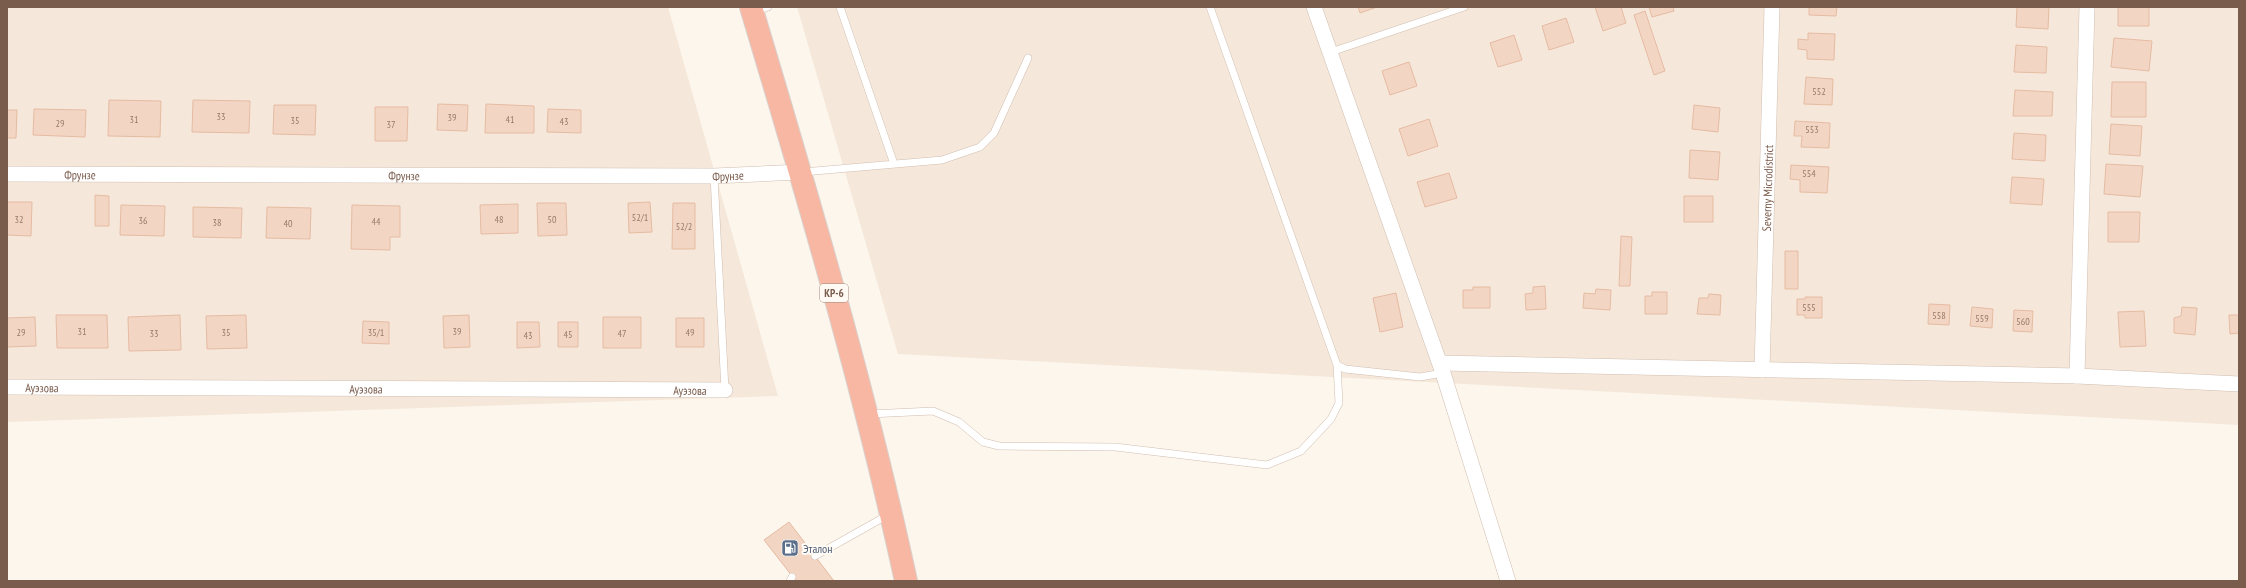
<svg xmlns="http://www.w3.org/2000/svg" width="2246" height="588" viewBox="0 0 2246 588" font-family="'PT Sans Narrow',sans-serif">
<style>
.residential{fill:#f5e8da}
.building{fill:#f3d5c3;stroke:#e6bba3}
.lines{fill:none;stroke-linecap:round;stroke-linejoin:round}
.lane-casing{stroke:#d1beb0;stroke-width:8}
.street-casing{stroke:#d1beb0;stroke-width:16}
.highway-casing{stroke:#dad1cd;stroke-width:24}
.lane{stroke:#fff;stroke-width:7}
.street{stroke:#fff;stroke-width:15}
.highway{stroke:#f7b7a3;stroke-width:22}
.labels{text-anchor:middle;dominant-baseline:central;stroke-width:4;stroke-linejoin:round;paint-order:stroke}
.number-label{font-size:10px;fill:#987a6a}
.shield{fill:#fffaf3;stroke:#a28b7f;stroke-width:1}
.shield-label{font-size:11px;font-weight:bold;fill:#7a5c4d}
.street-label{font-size:12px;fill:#7a5c4d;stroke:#fffaf3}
.service-label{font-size:12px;fill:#4e5e75;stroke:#fffaf3;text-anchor:start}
</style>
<rect width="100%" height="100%" fill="#fdf6ec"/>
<path class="residential" d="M7,7h661l110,389 -771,26z
M797,7h1442v418l-1341,-71z"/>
<path class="building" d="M1358,7h19l-17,6z
M1595,7h26l5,16 -23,8z
M1649,7h24l1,4 -22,6z
M1809,7h28l-1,9 -27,-1z
M2017,7h32l-1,22 -32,-2z
M2118,7h31v19h-31z
M1645,11l20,60 -11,4 -20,-60z
M1566,18l8,24 -25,8 -7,-24z
M1808,33l27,1 -1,26 -27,-1v-9l-9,-1v-10l10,1z
M1514,35l8,25 -24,7 -8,-24z
M2114,38l38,3 -3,30 -38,-4z
M2016,45l31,2 -1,26 -32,-1z
M1409,62l8,24 -27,9 -8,-24z
M1806,77l27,2 -1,26 -28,-1z
M2112,82h34v35h-35z
M2015,90l38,2 -1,24h-39z
M109,100l52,1 -1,36 -52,-1z
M193,100l57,1 -1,32 -57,-1z
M438,104l30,1 -1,26 -30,-1z
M486,104l48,2v27h-49z
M274,105h42l-1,30 -42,-1z
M1694,105l26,3 -2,24 -26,-3z
M375,107h33l-1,34h-32z
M34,109l52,1 -1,27 -52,-2z
M548,109l33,1v23l-34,-1z
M7,110h10l-1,28h-9z
M1429,119l9,27 -30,10 -9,-27z
M1795,121l35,2 -1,25 -28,-1 1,-11h-8z
M2111,124l31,2 -2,30 -31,-2z
M2014,133l32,2 -1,26 -33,-2z
M1690,150l30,2 -2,28 -29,-2z
M2106,164l37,2 -3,31 -36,-3z
M1791,165l38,2 -2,26 -27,-1v-12l-10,-1z
M1449,173l8,25 -32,9 -8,-25z
M2012,177l32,2 -2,26 -32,-2z
M95,195l14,1v30h-14z
M1684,196h29v26h-29z
M7,202h25l-1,34 -24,-1z
M650,202l2,30 -23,1 -1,-30z
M537,203h29l1,32 -29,1z
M673,203h22v46h-23z
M518,204v29l-37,1 -1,-29z
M121,205l44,1 -1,30 -44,-1z
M352,205l48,1v31h-10v13l-39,-1z
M193,207l49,1 -1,30 -48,-1z
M267,207l44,1 -1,31 -44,-1z
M2108,212h32l-1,30h-31z
M1621,236l11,1 -2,49h-11z
M1785,251h13v38h-13z
M1545,286l1,23 -20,1 -1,-16 8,-1v-6z
M1473,287h17v21h-27v-18h10z
M1596,289l15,1 -1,20 -27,-2 1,-15 11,1z
M1652,292h15v22h-22v-18h7z
M1396,293l7,34 -23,5 -7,-34z
M1709,294l12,1 -1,20 -23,-1 2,-16h9z
M1805,297h17v21h-17v-3h-8v-16h8z
M1929,304l21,1 -1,20 -21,-1z
M1972,307l21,2 -1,19 -22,-2z
M2182,307l15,1 -2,27 -21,-2v-15l7,-2z
M2014,310l19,1 -1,21 -19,-1z
M2144,311l2,35 -26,1 -2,-35z
M56,315h51l1,33h-51z
M180,315l1,35 -52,1 -1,-34z
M246,315l1,33 -40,1 -1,-33z
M469,315l1,32 -26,1 -1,-32z
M2229,315h10v18l-9,1z
M35,317l1,29 -29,1v-29z
M603,317h38v31h-38z
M676,318h28v29h-28z
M363,321l26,1v22l-27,-1z
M517,322h22l1,25 -23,1z
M558,322h20v25h-20z
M789,522l45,59h-38l-32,-41z"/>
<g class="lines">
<defs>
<path id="lane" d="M840,7l54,157
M1210,7l127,358 8,4 75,8 23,-4
M755,11l13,-4
M1331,52l133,-45
M803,172l139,-12 38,-13 14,-14 34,-75
M714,176l11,214
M869,414l64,-3 26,11 24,20 16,4 116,1 152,18 34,-14 30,-32 8,-16 -2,-38
M815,556l73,-41
M790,581l2,-4"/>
<g id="street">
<path d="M1314,7l129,366 65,208"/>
<path id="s1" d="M7,174l707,2 87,-4"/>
<path d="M1440,363l637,13 162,8"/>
<path id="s2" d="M1762,370l10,-363"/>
<path d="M2077,376l10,-369"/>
<path id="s3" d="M7,387l718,3"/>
</g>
<path id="highway" d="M751,7c57,190 113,380 155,574"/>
</defs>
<use href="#lane" class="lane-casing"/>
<use href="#street" class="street-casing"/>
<use href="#highway" class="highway-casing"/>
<use href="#lane" class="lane"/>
<use href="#street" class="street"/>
<use href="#highway" class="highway"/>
</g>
<defs>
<symbol id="fuel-square" viewBox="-11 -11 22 22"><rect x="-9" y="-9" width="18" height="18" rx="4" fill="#5c6f8a" stroke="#fffaf3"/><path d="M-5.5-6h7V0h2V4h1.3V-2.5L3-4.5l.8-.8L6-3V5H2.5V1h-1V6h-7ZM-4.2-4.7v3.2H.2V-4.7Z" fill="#fff"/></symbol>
</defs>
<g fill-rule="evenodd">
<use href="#fuel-square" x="780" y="538" width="20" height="20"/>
</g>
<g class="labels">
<g class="number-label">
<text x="1819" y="91">552</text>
<text x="221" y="116">33</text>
<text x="452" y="117">39</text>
<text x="134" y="119">31</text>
<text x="510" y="119">41</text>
<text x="295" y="120">35</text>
<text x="564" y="121">43</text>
<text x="60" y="123">29</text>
<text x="391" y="124">37</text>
<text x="1812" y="129">553</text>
<text x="1809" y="173">554</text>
<text x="640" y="217">52/1</text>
<text x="19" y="219">32</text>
<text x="499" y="219">48</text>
<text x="552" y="219">50</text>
<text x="143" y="220">36</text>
<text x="376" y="221">44</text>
<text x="217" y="222">38</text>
<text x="288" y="223">40</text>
<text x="684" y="226">52/2</text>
<text x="1809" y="307">555</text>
<text x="1939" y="315">558</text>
<text x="1982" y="318">559</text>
<text x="2023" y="321">560</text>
<text x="82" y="331">31</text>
<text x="457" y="331">39</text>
<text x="21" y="332">29</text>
<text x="226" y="332">35</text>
<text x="376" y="332">35/1</text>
<text x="690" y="332">49</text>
<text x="154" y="333">33</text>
<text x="622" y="333">47</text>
<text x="568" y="334">45</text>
<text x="528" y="335">43</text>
</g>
<rect class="shield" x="820" y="284" width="28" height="18" rx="3"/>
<g class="shield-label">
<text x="834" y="293">KP-6</text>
</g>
<g class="street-label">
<text stroke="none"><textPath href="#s1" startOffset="73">Фрунзе</textPath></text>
<text stroke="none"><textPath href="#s1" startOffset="397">Фрунзе</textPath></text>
<text stroke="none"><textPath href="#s1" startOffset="721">Фрунзе</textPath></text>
<text stroke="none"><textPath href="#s2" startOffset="182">Severny Microdistrict</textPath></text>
<text stroke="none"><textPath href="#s3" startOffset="35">Ауэзова</textPath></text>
<text stroke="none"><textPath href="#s3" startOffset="359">Ауэзова</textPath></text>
<text stroke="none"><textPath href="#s3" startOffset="683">Ауэзова</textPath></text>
</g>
<g class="service-label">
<text x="803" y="548">Эталон</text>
</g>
</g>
<rect width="2246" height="588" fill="none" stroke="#7a5c4d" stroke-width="16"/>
</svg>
